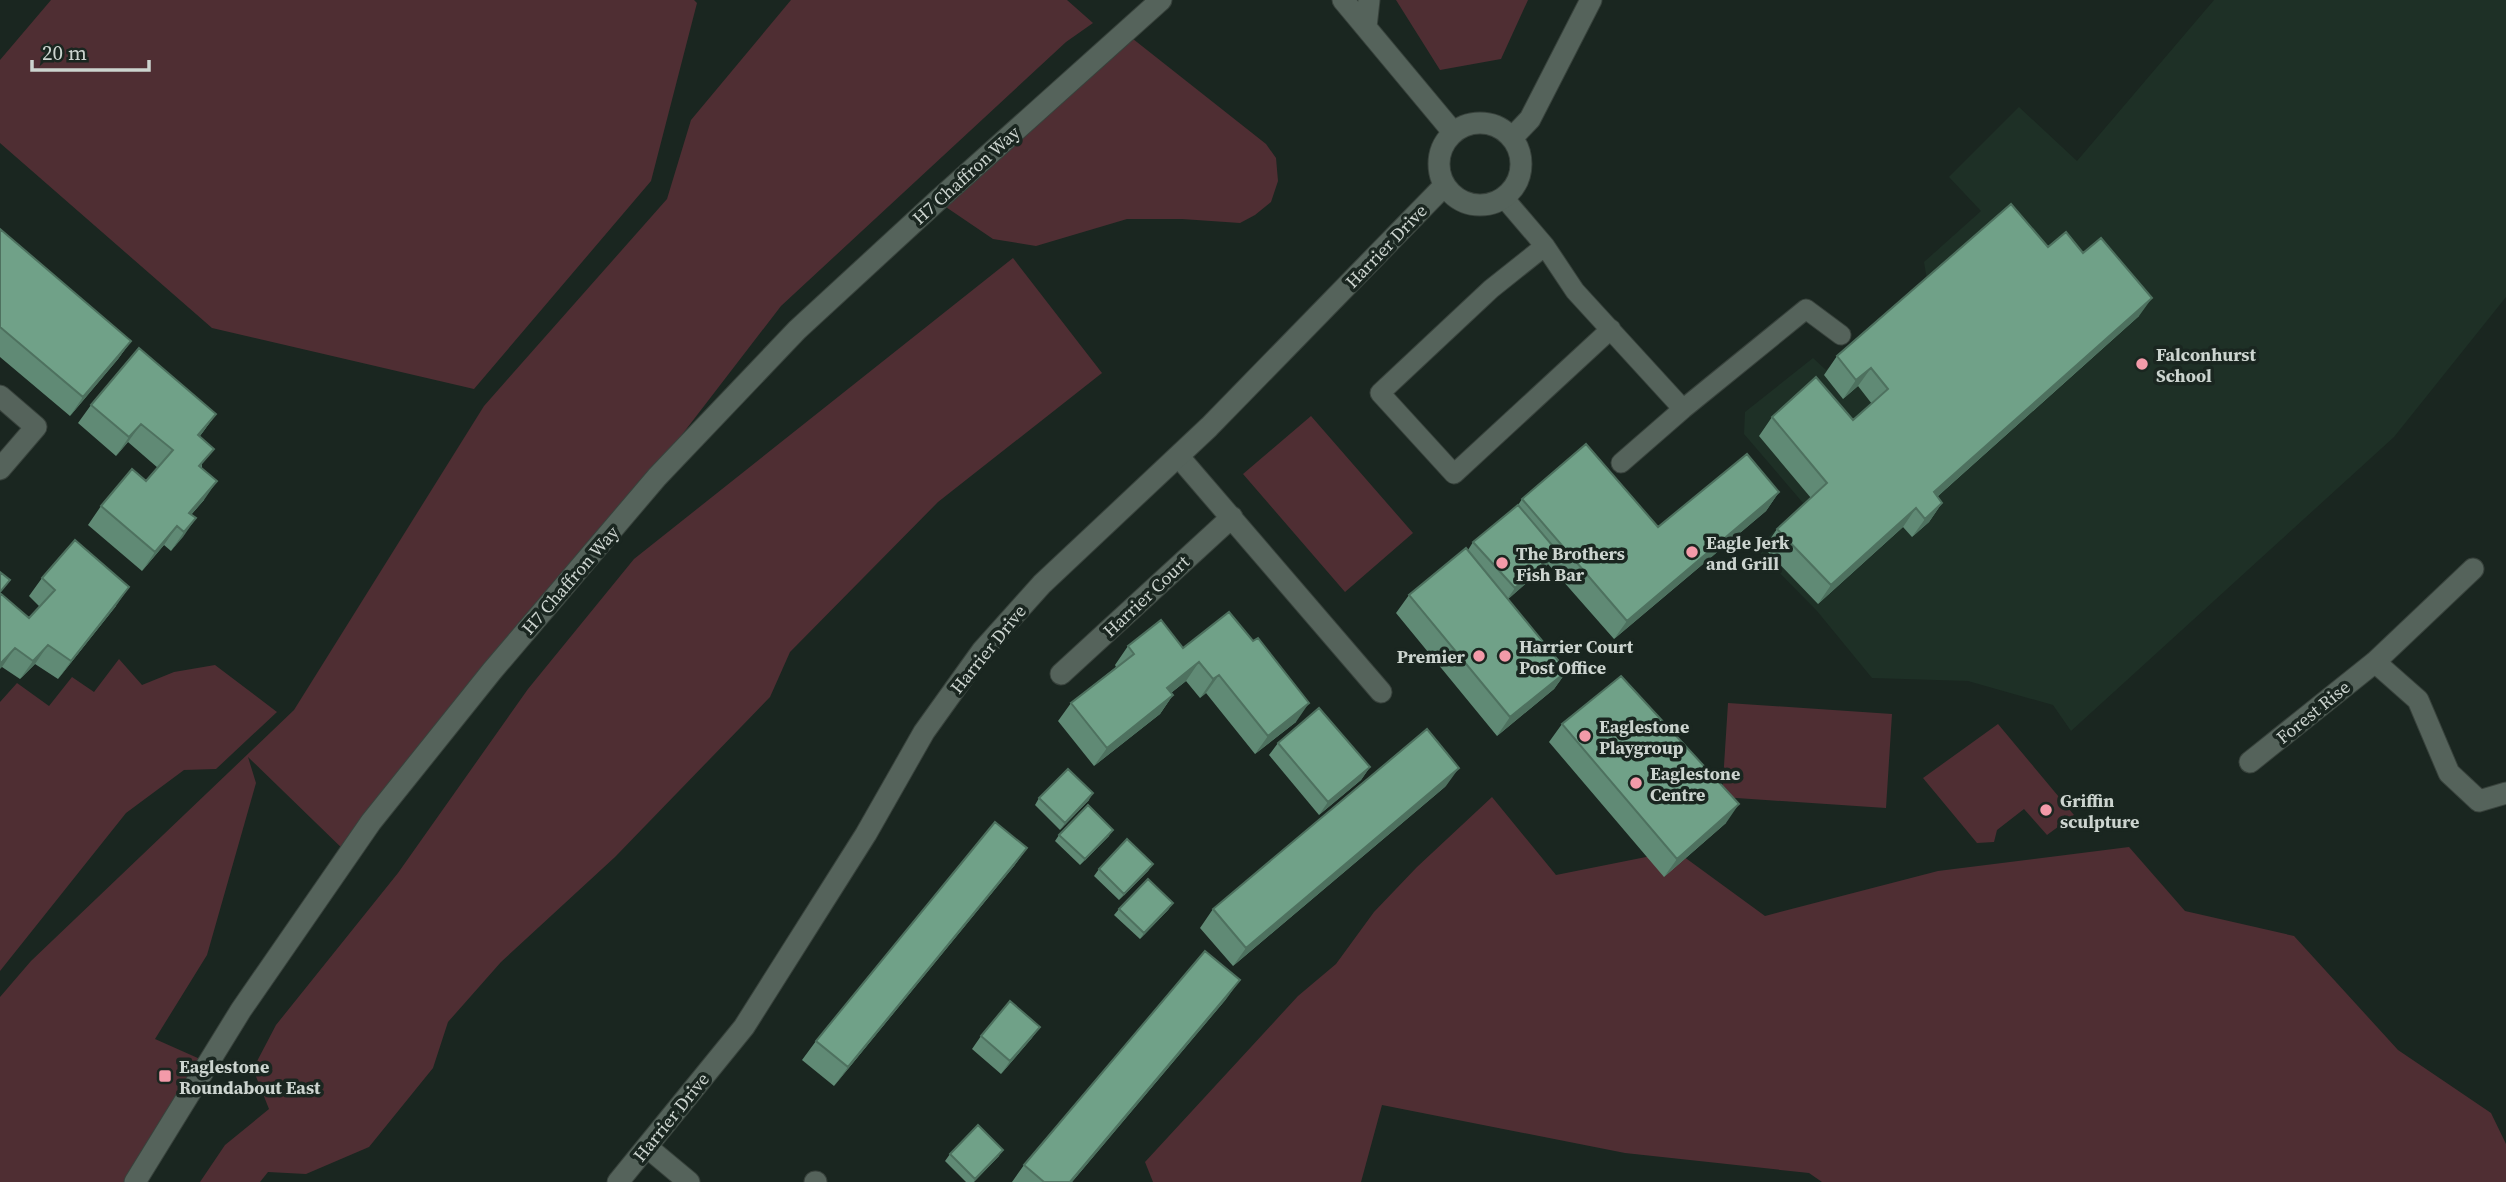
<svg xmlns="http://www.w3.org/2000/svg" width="2506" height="1182" viewBox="0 0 2506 1182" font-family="'Source Serif 4',serif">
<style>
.built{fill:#1e3026}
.green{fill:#4f2e33}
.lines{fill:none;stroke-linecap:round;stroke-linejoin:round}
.lane-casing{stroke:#38423c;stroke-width:21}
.street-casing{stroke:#38423c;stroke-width:23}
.secondary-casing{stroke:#38423c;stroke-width:23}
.lane{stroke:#55635b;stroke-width:19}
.street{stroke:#55635b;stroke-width:21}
.secondary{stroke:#55635b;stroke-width:21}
.wall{fill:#608a75}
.shaded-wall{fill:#4e715f}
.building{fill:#70a188;stroke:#4e715f;stroke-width:2}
.poi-dot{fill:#f39aa9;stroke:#1a2620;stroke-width:2.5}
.labels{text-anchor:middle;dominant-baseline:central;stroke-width:7;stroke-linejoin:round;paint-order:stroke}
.street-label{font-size:18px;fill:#ccd4cf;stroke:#1a2620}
.poi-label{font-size:18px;font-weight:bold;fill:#ccd4cf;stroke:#1a2620;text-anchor:start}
</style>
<rect width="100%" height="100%" fill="#1a2620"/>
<path class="built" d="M2214,0h292v297l-112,140 -323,294 -18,-26 -85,-24 -96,-3 -55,-67 -61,-62 47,-46 -59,-69 1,-22 68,-54 13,12 101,-90 -3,-18 57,-51 -32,-34 70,-70 58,54z"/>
<path class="green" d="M51,0h643l3,3 -46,178 -177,208 -262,-61 -212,-185v-83z
M791,0h276l26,23 -27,19 -285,264 -200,260 -232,289 -101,-98 8,26 -49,172 -52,84 54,24 -77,119h-132v-185l31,-36 263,-251 190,-304 183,-207 24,-79z
M1396,0h132l-27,59 -61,11z
M1128,35l138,109 10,14 2,23 -7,21 -16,13 -15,8 -58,-4h-55l-91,27 -43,-7 -56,-38z
M1013,258l89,115 -164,129 -148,150 -20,45 -155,160 -114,105 -53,60 -15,46 -64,79 -63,27 -38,-2 -8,10h-60l25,-37 44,-36 -16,-40 23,-44 122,-152 130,-184 106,-130z
M1311,416l102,117 -68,59 -102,-118z
M119,659l23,26 32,-13 41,-7 62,47 -61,57 -32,1 -58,43 -126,158v-269l17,-19 32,23 23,-29 22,15z
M1728,703l164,11 -6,94 -164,-11z
M1998,724l76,91 -27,20 -23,-26 -27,21 -3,12 -17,1 -54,-65z
M1492,797l64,78 120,-24 89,65 173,-45 191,-24 56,64 109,25 104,114 93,63 15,31v38h-684l-13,-9 -184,-20 -243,-48 -21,77h-208l-8,-20 153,-166 38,-32 38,-52 43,-45z"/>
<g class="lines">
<defs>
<path id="lane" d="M1504,198l41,48 30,45 108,118
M1545,246l-54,43 -111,104 74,81 157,-145
M1621,463l62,-54 123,-100 35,26"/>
<path id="street" d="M0,396l36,31 -36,42
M1179,457l202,235
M2375,662l43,38 31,73 30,28 27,-8
M1061,674l171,-157
M2250,762l125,-100 98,-93
M647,1147l42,35
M815,1182h1"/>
<path id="secondary" d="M1343,0l110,132
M1366,27l3,-27
M1439 164a41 41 0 1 1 82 0a41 41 0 1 1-82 0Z
M1512,138l18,-19 61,-119
M135,1182l106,-172 130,-188 121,-151 165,-194 140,-147 140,-129 224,-201
M618,1182l126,-155 122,-193 58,-102 58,-81 60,-67 167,-157 235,-241"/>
</defs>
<use href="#lane" class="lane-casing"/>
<use href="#street" class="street-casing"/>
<use href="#secondary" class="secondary-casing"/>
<use href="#lane" class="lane"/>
<use href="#street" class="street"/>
<use href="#secondary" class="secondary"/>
</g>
<path class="wall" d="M0,229l131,112 -13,18 -48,57 -70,-59z
M2048,247l35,6 56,63 -202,181 5,6 -13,19 -17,15 -9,-10 -85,77 -54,-56 13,-19 34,-31 -52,-62 13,-19 81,3 19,-16 -14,-18 -15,13 -19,-24 13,-19z
M91,405l125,9 -16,22 4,64 -13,15 5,3 -25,33 -7,-6 -22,26 -54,-46 13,-19 45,-25 12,-13 -30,-26 -12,14 -38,-33z
M1779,492l-13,19 -152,128 -66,-75 -40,35 59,72 -13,18 -57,47 -101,-123 13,-18 59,-45 5,-8 45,-37 4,-6 136,28z
M42,578l74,28 -58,73 -23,-15 -15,15 -18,-12 -2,-74 29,25 11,-11 -11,-11z
M1128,646l55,2 113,74 -41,32 -49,-61 -6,5 -14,-17 -15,12 2,2 -13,19 -66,52 -36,-45 13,-18 45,-36 -1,-2z
M1562,724l164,99 -62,54 -115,-135z
M1278,743l92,24 -9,13 -42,35 -50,-60z
M1446,786l-213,180 -33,-38 13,-19z
M1039,798l50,2 -29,30 -25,-25z
M1059,835l50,1 -29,29 -25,-24z
M1027,848l-13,18 -180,220 -32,-26 14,-19z
M1153,864l-5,7 -29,29 -25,-24 5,-7z
M1173,903l-5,7 -28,29 -26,-24 5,-6z
M1227,998l-155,184h-60l12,-17z
M1040,1027l-9,12 -30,35 -29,-25 9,-13z
M950,1154l49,2 -25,26h-8l-21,-21z"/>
<path class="shaded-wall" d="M2152,298l-13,18 -218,195 13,-19z
M131,341l-13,18 -48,57 13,-19z
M1871,368l-13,18 -15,13 13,-19z
M216,414l-13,18 -18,21 13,-18z
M141,424l-13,18 -12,14 13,-19z
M217,481l-13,19 -25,28 10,-15z
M1779,492l-13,19 -152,128 13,-18z
M1942,503l-13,19 -17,15 13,-18z
M1916,508l-13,19 -85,77 13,-19z
M196,518l-13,19 -12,14 13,-19z
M177,526l-13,19 -22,26 13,-19z
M1557,551l-9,13 -42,37 9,-13z
M129,587l-13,19 -58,73 13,-18z
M48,645l-13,19 -15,15 13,-18z
M15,648l-13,19 -2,2v-5z
M1199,662l-13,19 -32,25 13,-18z
M1567,671l-13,18 -57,47 13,-19z
M1219,675l-13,18 -6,5 13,-19z
M1173,695l-13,19 -66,52 13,-18z
M1309,703l-13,19 -41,32 13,-18z
M1370,767l-9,13 -42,35 9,-13z
M1459,768l-13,18 -213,180 13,-18z
M1093,793l-4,7 -29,30 5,-7z
M1739,804l-13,19 -62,54 13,-18z
M1113,830l-4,6 -29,29 5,-6z
M1027,848l-13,18 -180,220 14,-19z
M1153,864l-5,7 -29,29 5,-6z
M1173,903l-5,7 -28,29 4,-6z
M1240,980l-13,18 -155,184h-2z
M1040,1027l-9,12 -30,35 9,-13z
M1003,1150l-4,6 -26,26 2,-3z"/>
<path class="building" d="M2011,204l37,43 18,-15 17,21 18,-15 51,60 -218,194 8,11 -17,16 -9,-11 -85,77 -54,-56 50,-46 -55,-66 44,-40 37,43 35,-31 -17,-21 -15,12 -19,-24z
M0,229l131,112 -48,56 -83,-70z
M139,348l77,66 -18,21 16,14 -15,17 18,15 -28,32 7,5 -12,14 -7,-6 -22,26 -54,-46 31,-37 14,12 27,-31 -32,-26 -12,13 -38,-32z
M1586,444l72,83 89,-73 32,38 -152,129 -105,-122z
M1518,505l39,46 -42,37 -42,-46z
M75,540l54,47 -58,74 -23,-16 -15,16 -18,-13 -15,16v-71l29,25 26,-28 -13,-12z
M1466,548l101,123 -57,46 -101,-122z
M0,572l10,8 -10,12z
M1229,612l24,29 5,-3 51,65 -41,33 -49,-61 -6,4 -14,-17 -32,26 6,7 -66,53 -36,-45 63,-49 -6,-8 33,-26 22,28z
M1621,676l118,128 -62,55 -115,-135z
M1319,708l51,59 -42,35 -50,-59z
M1427,729l32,39 -213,180 -33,-39z
M1068,769l25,24 -28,30 -26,-25z
M1088,805l25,25 -28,29 -26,-24z
M995,822l32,26 -179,219 -32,-26z
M1127,839l26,25 -29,30 -25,-25z
M1148,879l25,24 -29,30 -25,-24z
M1205,951l35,29 -170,202h-26l-20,-17z
M1010,1001l30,26 -30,34 -29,-25z
M978,1125l25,25 -28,29 -25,-25z"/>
<g class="poi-dot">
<circle cx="2142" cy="364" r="7"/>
<circle cx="1692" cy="552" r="7"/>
<circle cx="1502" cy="563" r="7"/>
<circle cx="1479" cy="656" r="7"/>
<circle cx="1505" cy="656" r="7"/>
<circle cx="1585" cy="736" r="7"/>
<circle cx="1636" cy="783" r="7"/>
<circle cx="2046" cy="810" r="7"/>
<rect x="158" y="1069" width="14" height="14" rx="3.5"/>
</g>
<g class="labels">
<g class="street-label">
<text transform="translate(966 175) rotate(-42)">H7 Chaffron Way</text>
<text transform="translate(1386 246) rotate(-46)">Harrier Drive</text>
<text transform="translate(570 580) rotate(-49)">H7 Chaffron Way</text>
<text transform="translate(1146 596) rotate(-43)">Harrier Court</text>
<text transform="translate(988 649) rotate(-51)">Harrier Drive</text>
<text transform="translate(2313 712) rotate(-39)">Forest Rise</text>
<text transform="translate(671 1117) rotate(-51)">Harrier Drive</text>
</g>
<g class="poi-label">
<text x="2156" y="354">Falconhurst<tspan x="2156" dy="21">School</tspan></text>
<text x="1706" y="542">Eagle Jerk<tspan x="1706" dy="21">and Grill</tspan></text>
<text x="1516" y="553">The Brothers<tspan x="1516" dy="21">Fish Bar</tspan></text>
<text x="1519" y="646">Harrier Court<tspan x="1519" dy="21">Post Office</tspan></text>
<text x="1465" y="656" text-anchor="end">Premier</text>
<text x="1599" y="726">Eaglestone<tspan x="1599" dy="21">Playgroup</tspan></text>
<text x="1650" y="773">Eaglestone<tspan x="1650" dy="21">Centre</tspan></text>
<text x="2060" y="800">Griffin<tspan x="2060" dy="21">sculpture</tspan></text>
<text x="179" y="1066">Eaglestone<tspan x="179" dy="21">Roundabout East</tspan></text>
</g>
</g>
<path d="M32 60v10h117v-10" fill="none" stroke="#ccd4cf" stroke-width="3.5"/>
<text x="42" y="60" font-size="21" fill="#ccd4cf" stroke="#1a2620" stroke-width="5" paint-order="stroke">20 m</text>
</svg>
